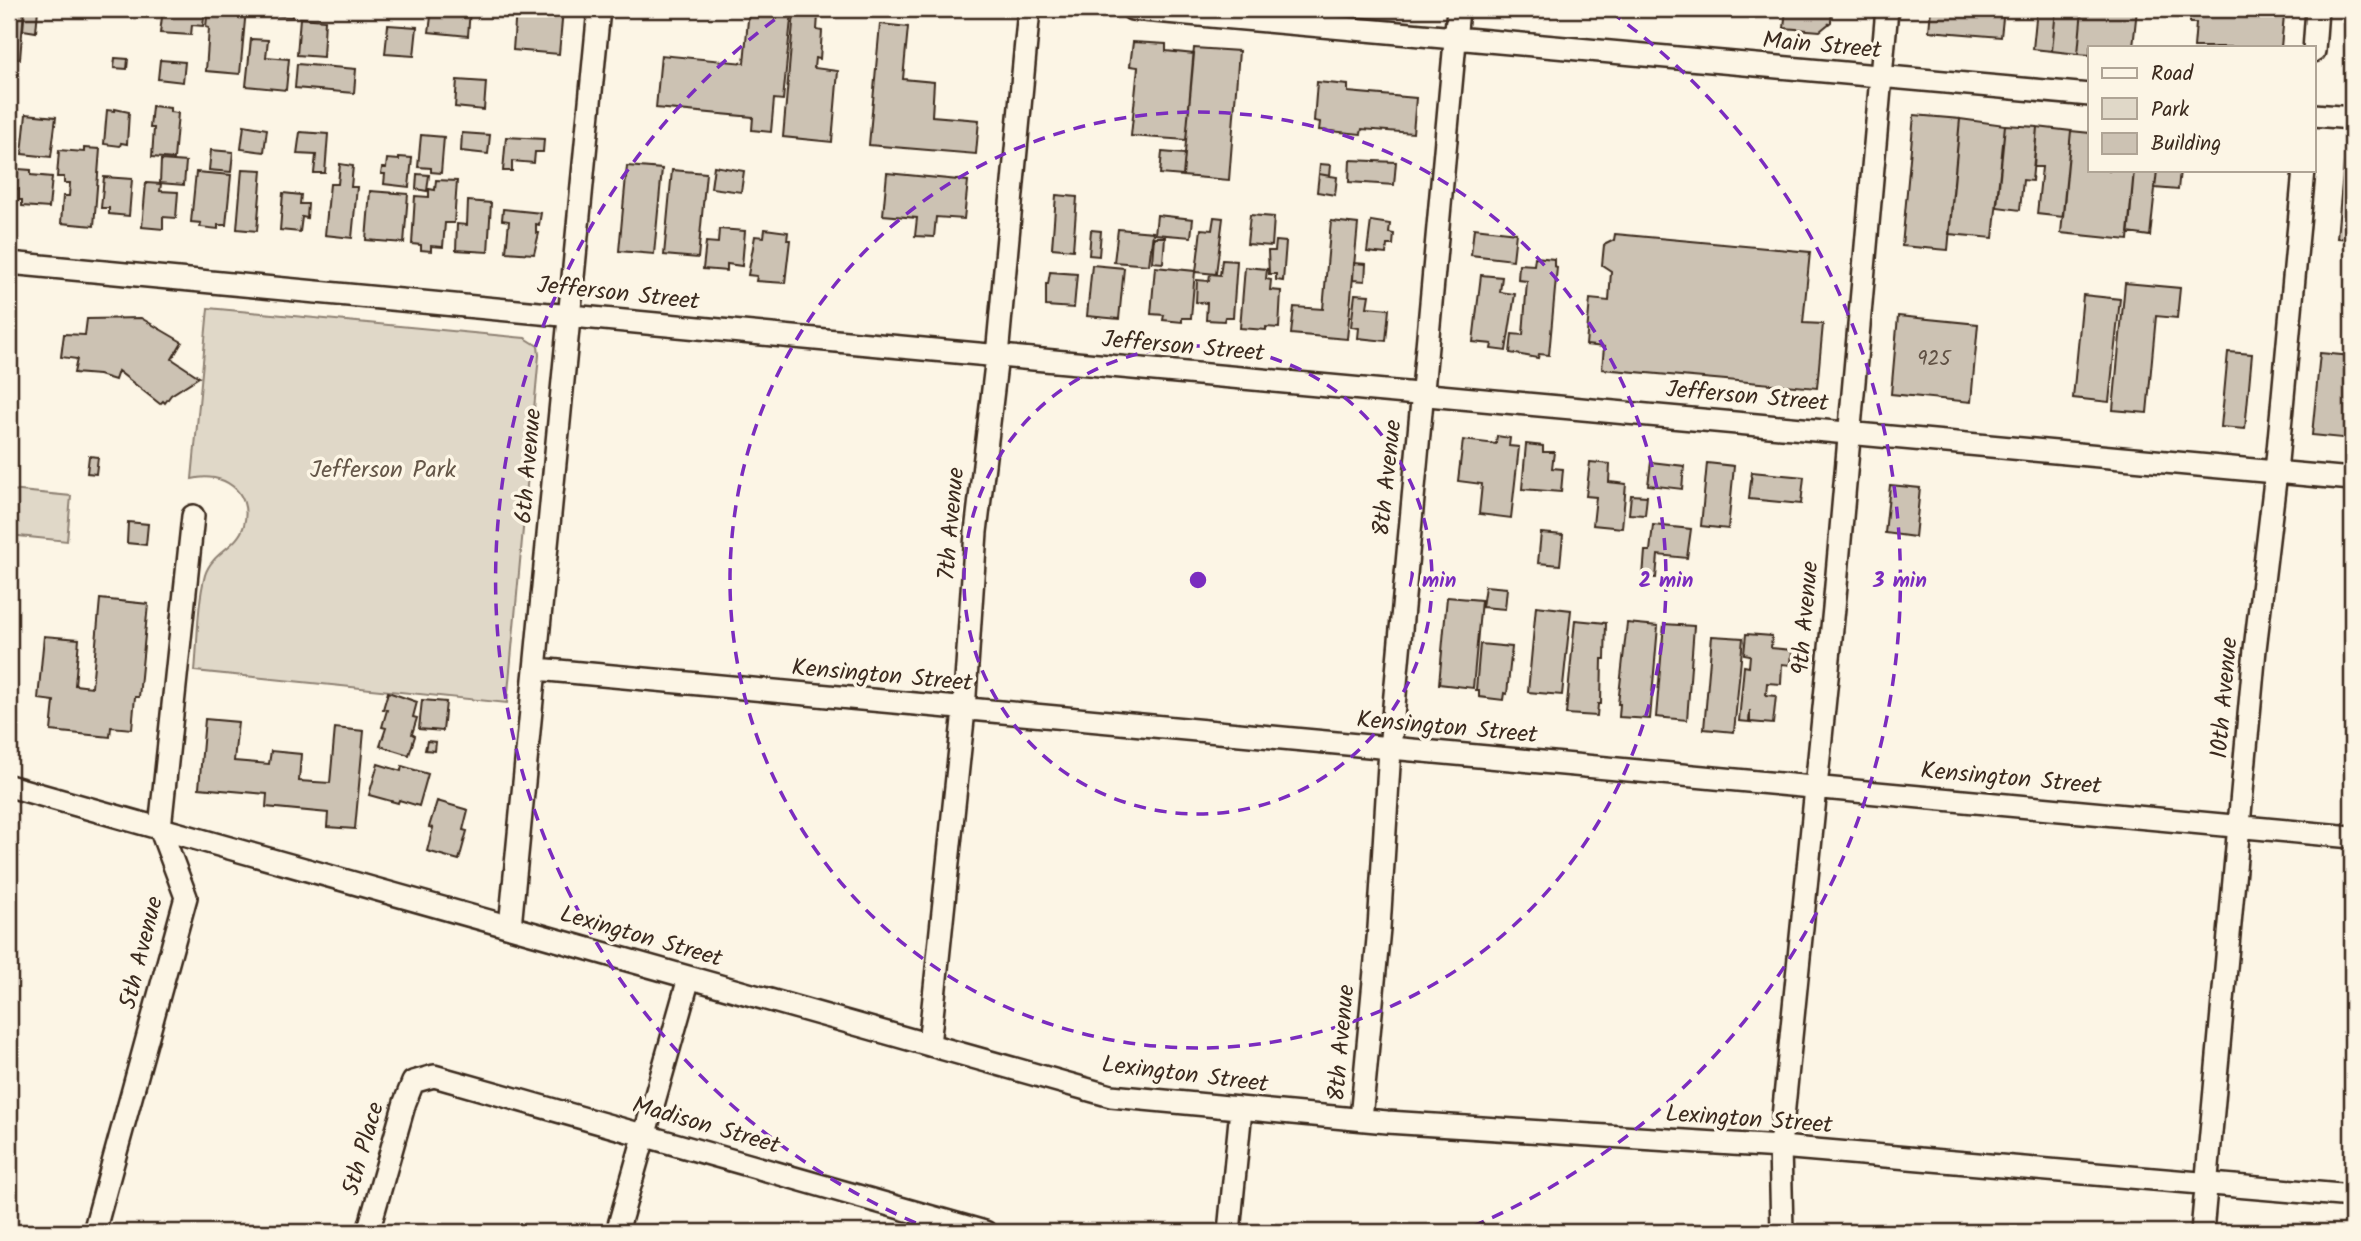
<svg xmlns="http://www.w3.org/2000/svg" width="2361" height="1241" viewBox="0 0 2361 1241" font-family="Kalam,sans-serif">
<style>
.green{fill:#e0d8c8;stroke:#8e8173;stroke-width:2}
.building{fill:#ccc2b3;stroke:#3b2a1e;stroke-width:2}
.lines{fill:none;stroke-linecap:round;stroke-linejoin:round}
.minor-casing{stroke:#3b2a1e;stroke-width:26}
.minor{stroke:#fcf5e5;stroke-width:21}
.ring{fill:none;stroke:#7b2cbf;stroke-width:3.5;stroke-dasharray:12 9}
.labels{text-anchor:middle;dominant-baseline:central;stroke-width:7;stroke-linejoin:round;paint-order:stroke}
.number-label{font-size:21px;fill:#5f5043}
.street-label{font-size:24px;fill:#3b2a1e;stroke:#fcf5e5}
.park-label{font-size:24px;fill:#645648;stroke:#fcf5e5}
.centre{fill:#7b2cbf;stroke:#fcf5e5;stroke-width:3.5}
.ring-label{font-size:21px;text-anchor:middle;font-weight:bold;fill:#7b2cbf;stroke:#fcf5e5;stroke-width:7;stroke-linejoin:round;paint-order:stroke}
</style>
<rect width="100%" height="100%" fill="#fcf5e5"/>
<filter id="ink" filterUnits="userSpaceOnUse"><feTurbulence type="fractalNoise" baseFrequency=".0143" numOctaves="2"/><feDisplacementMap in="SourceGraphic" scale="14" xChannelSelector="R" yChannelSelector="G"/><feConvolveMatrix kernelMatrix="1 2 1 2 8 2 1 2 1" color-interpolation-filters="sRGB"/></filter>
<g filter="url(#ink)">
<path class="green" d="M208,308l317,30 13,8 1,9 -32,348 -312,-32c3,-31 2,-66 10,-96 7,-23 33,-28 39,-50 9,-34 -22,-54 -52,-46z
M10,490l61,6 -4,45 -58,-6z"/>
<path class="building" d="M9,9h15l-4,50 -11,-1z
M25,9h13l-2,23 -13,-2z
M72,9h30l-1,4z
M163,9h42l-2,17 -11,-1 -1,10 -31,-2z
M211,9h35l-6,65 -34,-3 3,-43 -3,-1 1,-10h4z
M257,9h36l-1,8 -35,-3z
M390,9h28v5l-29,-3z
M432,9h38l-2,27 -39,-4z
M516,9h47l-4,45 -46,-4z
M749,9h43l-9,91 -9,-1 -3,33 -19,-2 1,-13 -97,-9 5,-53 83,8z
M1786,9h46l-1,13 -11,9 -36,-3z
M1931,9h73l-3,28 -72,-6z
M2037,9h19l-4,42 -19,-2z
M2056,9h26l-4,45 -26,-3z
M2082,9h55l-4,38h-43v8l-12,-1z
M2191,9h27v2l66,5 -3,31h-87l2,-24h-6z
M794,12l24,3 -1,15 5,1 -2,28 -5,-1 -1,10 24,3 -6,71 -49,-5z
M300,18l25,2 -2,37 -26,-2z
M2352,22v58h-5z
M880,24l28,3 -5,52 31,3 -2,34 47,4 -3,34 -107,-9z
M388,25l29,2 -3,29 -29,-2z
M251,39l17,1 -2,17 23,2 -3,31 -40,-4z
M1133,42l33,2v7l28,3 -8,86 -55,-4 7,-69 -8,-1z
M1194,48l45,3 -10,129 -46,-4z
M115,58l13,1 -1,10 -13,-1z
M160,60l25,2 -2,20 -25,-3z
M297,64l59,5 -2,24 -59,-5z
M457,80l29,2 -2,28 -29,-3z
M1317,82l31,3v7l68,6 -3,35 -51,-4 -1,5 -42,-4 1,-8 -6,-1z
M152,106l18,2v4l8,1 -4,46 -22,-2 2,-29h-4z
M115,109l14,3 -2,32 -6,-1 -1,3 -16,-2 3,-34 8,1z
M26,114l30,3 -5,40 -29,-3z
M1914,115l46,4 -12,131 -46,-4z
M1960,119l45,6 -12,113 -44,-4z
M244,125l23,4 -3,23 -23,-3z
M2005,125l32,2 -5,54 -9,-1 -3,30 -23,-3z
M2037,127l34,4 -8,86 -26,-3 5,-47h-8z
M2071,131l19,2v37h44l-6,70 -67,-7z
M300,132l28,2 -3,39h-11l2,-18 -19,-1z
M462,133l28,2 -2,19 -27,-3z
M421,135l23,2 -3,36 -10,-1v-4l-13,-1z
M506,137l38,2 -1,13h-8l-1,11 -22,-2v10h-9z
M84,148l16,1 -6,77 -33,-3 2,-27h6l1,-13h-6v-6h-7l2,-27 25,2z
M211,150l22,2 -2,20 -22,-2z
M2345,151h7v88l-15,-1z
M1162,152l23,2 -2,22 -23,-2z
M399,157l13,1 -3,29 -25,-3 1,-10h-4l1,-6h4l1,-9 12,1z
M161,160l25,2 -2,23 -24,-2z
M1350,160l46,2 -2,23 -45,-3z
M340,164l13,2 -2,21h6l-5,51 -27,-3 5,-51h8z
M1320,164l11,1 -1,11 -11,-2z
M627,166l35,3 -8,85 -35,-3z
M714,166l30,5 -3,21 -30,-4z
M18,169l13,1v5l21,2 -3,31 -27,-2v-6h-3v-11h-3z
M242,169l20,1 -5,61 -20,-2z
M672,170l34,3 -8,85 -34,-3z
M2134,170h23l-7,66 -22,-3z
M2157,170h23l-2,20 -23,-2z
M196,172l35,3 -5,50h-8v4l-18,-2 1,-4 -10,-1z
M887,173l81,8 -4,38 -28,-2 -2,20 -19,-1 2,-18 -34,-3z
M417,174l12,1 -2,16 -11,-2z
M1319,174l18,3 -2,18 -18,-3z
M104,177l28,2 -3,37 -20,-2v-6h-8z
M436,180l21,1 -3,42h-9l-2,24 -12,-1v5l-10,-1v-5l-9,-1 3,-48 14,1v-8l6,1z
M146,183l15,1 -1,7 18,1 -2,26 -13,-1v12l-21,-2z
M370,191l38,3 -4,49 -38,-3z
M283,193l18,2 -1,9h8l-1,14 -5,-1 -2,15 -20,-2z
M1056,195l21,2 -4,53 -21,-2z
M468,201l23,2 -3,49 -32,-2 1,-26 10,1z
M503,209l38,4 -2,12 -3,-1v9h3l-5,21 -28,-2 3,-31 -7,-1z
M1157,215l36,4 -2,18 -36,-3z
M1250,215l24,2 -2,29 -25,-2z
M1214,217l9,1 -7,56 -20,-2 5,-43 11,1z
M1331,221l27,3 -11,115 -56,-5 3,-27 29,2z
M1371,221l19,3 -1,9 5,1 -1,11h-6l-1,9 -19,-2z
M1474,228l42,5 -3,27 -42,-5z
M719,229l26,2 -3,35 -15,-2v7l-24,-2 3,-27 12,1z
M765,229l23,3 -1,8h3l-5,43 -29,-2 1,-5 -9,-1 7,-39 9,1z
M1118,229l35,3 -4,33 -35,-3z
M1091,230l10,1 -2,25 -10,-1z
M1615,234l195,18 -7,71 20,1 -6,64 -215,-19 2,-22 -18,-2 4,-46 19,2 2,-30 -9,-6 2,-20 10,-5z
M1154,237h11l-2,26 -11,-1z
M1276,241l10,1 -3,39 -7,-1v-6h-7l-1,-23h7z
M1535,257l19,2v7l3,1 -8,88 -10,-1 -1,4 -28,-5 2,-19 11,1 4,-54 -9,-1 1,-16 15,1z
M1222,260l15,1 -4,56h-8l-1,4 -18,-1 1,-17 -11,-1 1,-22 12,1 1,-7 10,1z
M1354,263l12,1 -1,17 -12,-1z
M1092,265l32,3 -5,51 -32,-3z
M1155,267l40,4 -4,47h-9v4l-19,-2 1,-5 -13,-1z
M1245,267l22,2 -1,10 5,1 -1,10 11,1 -2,37 -13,-1v3l-26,-2z
M1050,272l27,2 -3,34 -28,-2v-22h2z
M1481,275l21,2 -2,15 15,2 -9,57 -15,-2 1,-5 -19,-2z
M2125,283l55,5 -3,30 -21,-2 -9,97 -34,-3z
M1355,294l14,1 -2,12 22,2 -3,32 -28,-3 1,-10 -8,-1z
M2083,295l37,4 -11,103 -36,-4z
M1898,316l80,8 -7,78 -80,-8z
M141,318l41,24 -10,17 27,18 -28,18 -6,8 -2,-2 -3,3 -42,-33 -3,9 -16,-5 -25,-2 3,-14 -16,-2 3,-23 21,1 2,-16z
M2228,352l24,2 -7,75 -24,-2z
M2320,353l32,3v83l-40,-4z
M1497,436l13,2 -1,8 10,1 -8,71 -32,-4 3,-30 -24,-3 5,-41 33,4z
M1526,444l17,2v6h11l-2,16 11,1 -2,23 -39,-3z
M89,456l9,1 -2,17 -9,-1z
M1590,462l20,2 -1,18 17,2 -4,44 -29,-3 3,-28 -10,-1z
M1651,462l33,4 -2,23 -34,-4z
M1707,463l27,3 -6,63 -27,-3z
M1752,472l52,5 -3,27 -52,-5z
M1890,485l30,3 -5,49 -30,-4z
M1631,495l16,1 -2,19 -16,-1z
M128,522l20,2 -2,21 -19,-2z
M1653,525l38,4 -4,29 -29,-3 -2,23 -13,-1 2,-26h5z
M1541,533l22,2 -3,30 -22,-2z
M1485,586l22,2 -2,21 -23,-2z
M1447,597l34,3 -8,88 -34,-4z
M100,599l48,5 -9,93h-4l-3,32 -21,-2 -1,10 -59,-6 3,-30 -16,-2 6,-63 35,3 -4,46 17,2z
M1536,606l35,4 -9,85 -34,-3z
M1575,620l31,3 -1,36h-3l-1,45h-3l-1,12 -31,-2z
M1627,623l31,3 -8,93 -31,-2 1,-13h-2z
M1664,624l30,2 -7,94 -31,-3z
M1746,634l26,2 -1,12 21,2 -1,15 -9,-1 -1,20 -14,-1 -1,12 10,1 -3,28 -23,-2v-12l-1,12 -10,-1 5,-55 5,1 1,-12 -6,-1z
M1712,636l31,2 -9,94 -30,-3z
M1480,644l32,3 -5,47 -3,-1 -1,7 -24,-3v-7h-3z
M388,692l29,10 -4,15 4,1 -5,16 3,2 -6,19 -29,-9 6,-18 -4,-1 5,-17 -4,-1z
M422,700l24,2 -3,29 -24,-2z
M205,719l33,3 -4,39 35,3 2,-13 30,3 -2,27 31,2 5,-55 29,3 -9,98 -28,-2 1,-14 -62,-6 1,-13 -68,-6z
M427,741l9,1 -1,9 -10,-1z
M378,764l23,7 1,-5 26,8 -9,32 -20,-6 -1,3 -29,-8z
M437,801l31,9 -5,20 4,1 -8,29 -32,-9 6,-23 -4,-1z"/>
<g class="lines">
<defs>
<path id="minor" d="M1132,9l958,86
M2314,51l3,-42
M2314,115l38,3
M9,263l870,82 1473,134
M537,669l1815,168
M9,786l1102,310 276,26 393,25 572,49
M510,927l89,-918
M929,1045l35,-335 12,-178 21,-176 32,-347
M1361,1119l18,-191 11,-179 68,-740
M94,1232l92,-335 -26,-69 33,-312
M368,1232l37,-130 8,-20 21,-6 551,156
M617,1232l72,-254
M1229,1232l12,-123
M1782,1232l-2,-85 54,-539 53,-599
M2202,1232l53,-583 21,-177 28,-302"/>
</defs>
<use href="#minor" class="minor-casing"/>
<use href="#minor" class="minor"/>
</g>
</g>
<g class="ring">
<circle cx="1198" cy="580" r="234"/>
<circle cx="1198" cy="580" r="468"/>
<path d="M935 1231A702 702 0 0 1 785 12M1611 12A702 702 0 0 1 1461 1231"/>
</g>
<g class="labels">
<g class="number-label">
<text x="1934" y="359">925</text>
</g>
<g class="street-label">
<text transform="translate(1822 46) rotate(5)">Main Street</text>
<text transform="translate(618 294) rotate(6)">Jefferson Street</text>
<text transform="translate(1183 347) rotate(5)">Jefferson Street</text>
<text transform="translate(1747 397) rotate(5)">Jefferson Street</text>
<text transform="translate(529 466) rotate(-85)">6th Avenue</text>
<text transform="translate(1388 478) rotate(-84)">8th Avenue</text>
<text transform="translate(952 524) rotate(-85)">7th Avenue</text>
<text transform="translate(1806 618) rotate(-85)">9th Avenue</text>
<text transform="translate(882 676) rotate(5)">Kensington Street</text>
<text transform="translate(2225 698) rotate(-85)">10th Avenue</text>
<text transform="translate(1447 728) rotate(5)">Kensington Street</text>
<text transform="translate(2011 779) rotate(5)">Kensington Street</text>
<text transform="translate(641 937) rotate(16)">Lexington Street</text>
<text transform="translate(142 953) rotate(-76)">5th Avenue</text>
<text transform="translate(1342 1043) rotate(-85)">8th Avenue</text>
<text transform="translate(1185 1075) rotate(7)">Lexington Street</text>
<text transform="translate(1749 1120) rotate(4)">Lexington Street</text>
<text transform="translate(706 1126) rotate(16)">Madison Street</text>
<text transform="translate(364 1149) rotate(-74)">5th Place</text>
</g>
<g class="park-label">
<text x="383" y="470">Jefferson Park</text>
</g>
</g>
<circle cx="1198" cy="580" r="10" class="centre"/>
<g class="ring-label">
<text x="1432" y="587">1 min</text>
<text x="1666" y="587">2 min</text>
<text x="1900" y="587">3 min</text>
</g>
<rect width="2361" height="1241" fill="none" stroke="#fcf5e5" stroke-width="35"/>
<rect x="18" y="18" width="2326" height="1206" fill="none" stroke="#3b2a1e" stroke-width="2.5" filter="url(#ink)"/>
<rect x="2088" y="46" width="228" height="126" fill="#fcf5e5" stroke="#afa495" stroke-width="2"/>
<rect x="2102" y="68" width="35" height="10" fill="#fcf5e5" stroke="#afa495" stroke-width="2"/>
<text x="2151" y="80" font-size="21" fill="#3b2a1e">Road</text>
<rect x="2102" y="98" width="35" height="21" fill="#e0d8c8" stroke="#afa495" stroke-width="2"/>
<text x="2151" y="116" font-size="21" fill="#3b2a1e">Park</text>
<rect x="2102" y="133" width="35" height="21" fill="#ccc2b3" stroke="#afa495" stroke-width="2"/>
<text x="2151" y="150" font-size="21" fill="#3b2a1e">Building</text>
</svg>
